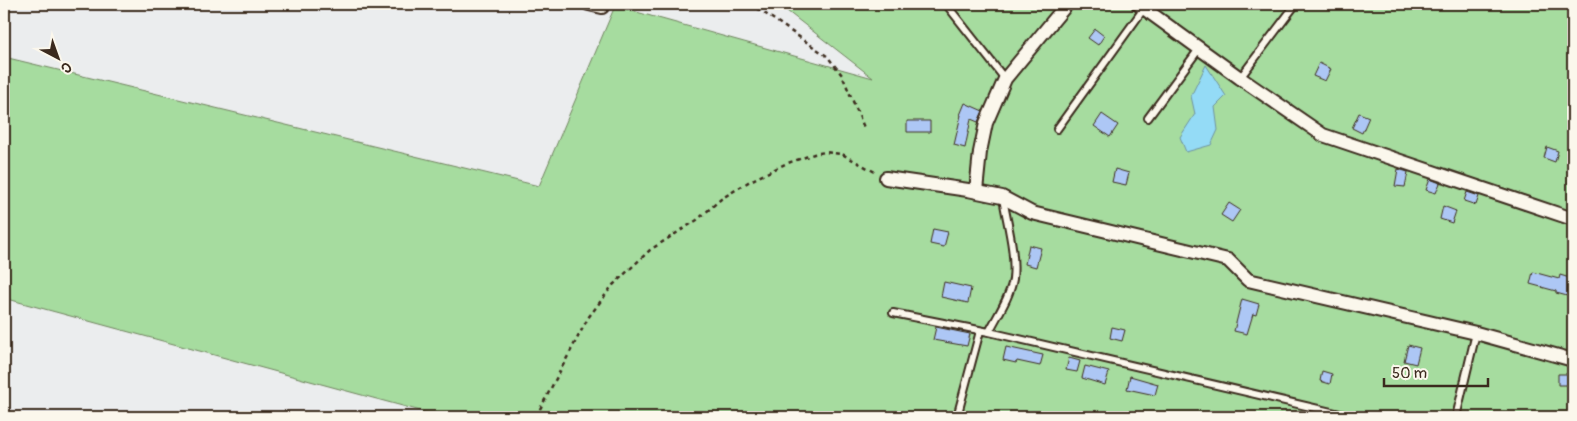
<svg xmlns="http://www.w3.org/2000/svg" width="1577" height="421" viewBox="0 0 1577 421" font-family="Pangolin,sans-serif">
<style>
.green{fill:#a6dc9f;stroke:#70835e}
.water{fill:#94dbf6;stroke:#7094a0}
.building{fill:#adc7f5;stroke:#3b2a1e}
.lines{fill:none;stroke-linecap:round;stroke-linejoin:round}
.service-casing{stroke:#3b2a1e;stroke-width:10}
.minor-casing{stroke:#3b2a1e;stroke-width:16}
.path{stroke:#3b2a1e;stroke-width:2.5;stroke-dasharray:4 4;stroke-linecap:butt}
.service{stroke:#fbf7ec;stroke-width:6}
.minor{stroke:#fbf7ec;stroke-width:12}
</style>
<rect width="100%" height="100%" fill="#ebedee"/>
<filter id="ink" filterUnits="userSpaceOnUse"><feTurbulence type="fractalNoise" baseFrequency=".02" numOctaves="2"/><feDisplacementMap in="SourceGraphic" scale="10" xChannelSelector="R" yChannelSelector="G"/><feConvolveMatrix kernelMatrix="1 2 1 2 8 2 1 2 1" color-interpolation-filters="sRGB"/></filter>
<g filter="url(#ink)">
<path class="green" d="M778,4h795v413h-1130l-439,-119v-241l535,129 76,-180 258,72z"/>
<path class="water" d="M1206,65l20,31 -11,11 3,23 -7,15 -25,7 -6,-15 15,-23 -4,-18z"/>
<path class="building" d="M1095,29l9,7 -6,9 -10,-7z
M1319,63l12,6 -6,12 -12,-5z
M965,103l18,8 -5,11 -7,-3 -6,29 -11,-3 7,-30h-1z
M1359,113l10,4 -7,16 -10,-5z
M1102,114l16,11 -8,12 -16,-11z
M907,121h23v11h-23z
M1547,147l11,4 -3,11 -11,-4z
M1115,169l14,4 -3,12 -14,-3z
M1398,169l10,3 -3,15 -10,-1z
M1430,179l10,4 -4,10 -10,-3z
M1467,192l12,4 -3,9 -12,-4z
M1229,203l11,7 -8,12 -11,-7z
M1443,206l13,5 -4,12 -12,-4z
M933,229l15,3 -4,15 -14,-3z
M1029,245l12,3 -5,19 -11,-3z
M1533,272l26,7 1,-4 13,4 -2,18 -15,-4v-2l-26,-7z
M944,282l27,6 -3,15 -27,-6z
M1242,299l17,5 -3,11 -3,-1 -6,20 -13,-3z
M936,327l34,7 -3,12 -34,-6z
M1112,327l13,3 -3,11 -12,-3z
M1408,345l12,3 -4,16 -12,-3z
M1006,347l37,8 -3,11 -23,-5 -1,2 -13,-3z
M1069,358l11,3 -3,11 -11,-2z
M1085,366l24,6 -4,13 -23,-7z
M1322,371l10,3 -2,10 -10,-3z
M1558,374h11v11h-11z
M1130,376l28,8 -3,11 -28,-6z"/>
<g class="lines">
<defs>
<path id="service" d="M946,4l59,75
M1240,78l56,-74
M1148,118l51,-69
M1057,129l88,-122
M1003,198c4,25 13,55 10,81 -3,18 -16,37 -24,53l364,85
M893,313l96,19
M957,417l23,-86
M1456,417l20,-84"/>
<path id="minor" d="M589,4l13,3
M1138,4l102,74 83,57 250,84
M886,178l82,12 34,7 30,16 196,47 20,20 228,53 97,27
M976,191l4,-39 6,-29 19,-44 62,-75"/>
</defs>
<use href="#service" class="service-casing"/>
<use href="#minor" class="minor-casing"/>
<path class="path" d="M751,4l76,52 15,19 23,55
M538,417l2,-8 48,-91 25,-33 37,-35 47,-30 24,-21 29,-18 35,-17 29,-10 11,-2 17,2 33,18"/>
<use href="#service" class="service"/>
<use href="#minor" class="minor"/>
</g>
</g>
<rect width="1577" height="421" fill="none" stroke="#fbf7ec" stroke-width="20"/>
<rect x="10" y="10" width="1557" height="401" fill="none" stroke="#3b2a1e" stroke-width="2" filter="url(#ink)"/>
<g transform="translate(58 58) rotate(139)" stroke="#fbf7ec" stroke-width="4" paint-order="stroke">
<path d="M0-4L9 19L0 12L-9 19Z" fill="#3b2a1e"/>
<text y="-8" font-size="14" font-weight="bold" text-anchor="middle" fill="#3b2a1e">С</text>
</g>
<path d="M1384 378v8h104v-8" fill="none" stroke="#3b2a1e" stroke-width="2.5"/>
<text x="1392" y="378" font-size="15" fill="#3b2a1e" stroke="#fbf7ec" stroke-width="4" paint-order="stroke">50 m</text>
</svg>
